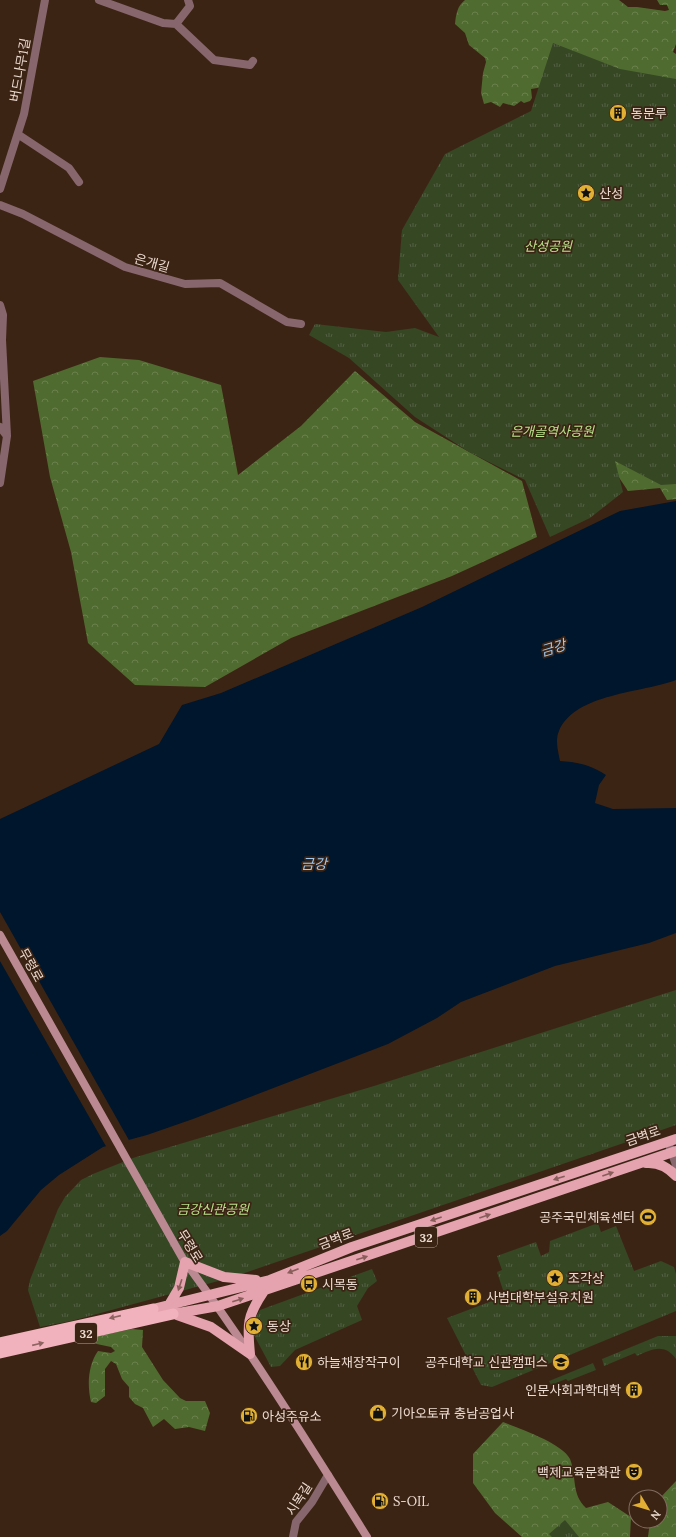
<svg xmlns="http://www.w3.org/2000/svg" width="676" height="1537" viewBox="0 0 676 1537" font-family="Lora,'Noto Sans KR',serif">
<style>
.green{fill:#364724}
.forest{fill:url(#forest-crowns)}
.park{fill:url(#park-tufts)}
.water{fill:#00162c}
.pier{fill:#3c2414}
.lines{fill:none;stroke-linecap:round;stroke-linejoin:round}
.minor{stroke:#87676d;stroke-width:8}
.tertiary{stroke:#87676d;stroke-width:8}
.secondary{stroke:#bb8992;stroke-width:8}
.primary{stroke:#e4a3af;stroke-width:10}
.trunk{stroke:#f2b2bd;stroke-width:11}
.oneway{fill:#885d5a}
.oneway2{fill:#8e6460}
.labels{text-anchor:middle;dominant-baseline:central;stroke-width:3.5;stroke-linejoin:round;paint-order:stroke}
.shield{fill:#3c2414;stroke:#b7a498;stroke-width:1}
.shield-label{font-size:12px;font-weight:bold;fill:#ecdbd1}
.street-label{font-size:13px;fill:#ecdbd1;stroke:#3c2414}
.poi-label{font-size:13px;fill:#ecdbd1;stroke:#3c2414;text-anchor:start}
.park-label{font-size:13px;font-style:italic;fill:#b8e28b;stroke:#3c2414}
.water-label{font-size:14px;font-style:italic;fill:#9fc9f1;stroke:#3c2414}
</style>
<defs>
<pattern id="forest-crowns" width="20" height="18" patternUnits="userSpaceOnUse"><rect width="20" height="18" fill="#506b30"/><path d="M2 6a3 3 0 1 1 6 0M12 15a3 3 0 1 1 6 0" fill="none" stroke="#69804d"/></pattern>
<pattern id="park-tufts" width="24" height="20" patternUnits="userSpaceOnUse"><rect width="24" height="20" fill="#364724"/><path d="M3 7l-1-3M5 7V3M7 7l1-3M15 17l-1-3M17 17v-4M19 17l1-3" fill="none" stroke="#536143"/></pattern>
</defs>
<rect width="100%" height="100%" fill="#3c2414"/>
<path class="green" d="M593,1363l3,7 -28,11 -2,-2 -15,6 -2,-4z"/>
<path class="forest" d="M465,0h154l9,7h9l28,4 4,-1 -2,-5h-7l-3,-5h19v44l-3,8 3,2v56l-133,-23 -12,2 1,9 -2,3 -6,2 -3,-2 -7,5 -11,-3 -3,4 -9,-5 -7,2 -3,-11 2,-20 3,-11 -1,-4 -16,-13 -4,-12 -10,-9c1,-9 2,-18 10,-24z
M100,357l39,3 82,25 17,90 63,-49 54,-55 60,51 107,59 15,56 -85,39 -161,62 -86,49 -70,-2 -47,-42 -17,-91 -21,-75 -17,-96z
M676,410v89l-9,1 -7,-12 -32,3 -12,-18 -30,-27z
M132,1329l11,1 -1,17 21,33 17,18 6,3h19l5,12 -5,18 -16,-4 -14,2 -11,-10 -11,8 -10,-19 -8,-4 -6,-7v-10l-7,-8 -6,-15 -5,-3 -6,8v27l-9,7 -5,-1c-4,-17 -3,-37 7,-51l13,2 4,-2 -4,-4 -33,-7z
M503,1422c17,7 59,21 67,37 7,18 1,35 16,49l22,-6 23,15 -1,20h-108l-27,-24 -22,-30v-29z
M676,1481v56h-28l2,-16h10v-23z"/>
<path class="park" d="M553,43l67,26 56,10v405l-15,1 -46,-24 8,31 -33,26 -40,19 -25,-57 -56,-28 -54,-35 -66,-59 -40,-23 6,-11 71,8 29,-4 24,9 -41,-57 4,-50 43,-76 86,-43z
M676,990v135l-443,152 -162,44 -31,6 -12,-37 2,-10 28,-71 7,-12 16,-17 12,-6 40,-16 241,-72z
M598,1223l3,9 15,-6 18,45 27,-10 13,6 2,7v37l-184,76 -11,-2 -34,-67 58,-22 -8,-24 5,-2 -5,-14 39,-14 5,14 8,-4 1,-11z
M372,1269l5,12 -9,7 -11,18 5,14 -67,30 -15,16 -9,1 -17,-32 -1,-13 7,-12z
M658,1336h18v23c-11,-16 -24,-10 -39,-3l-2,-3 -31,13 -2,-7z
M565,1520l14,17h-27l-3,-3z"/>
<path class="water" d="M676,501v179c-33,13 -101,13 -117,51 -4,9 -1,20 1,30 18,1 31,4 46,14l-7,10 -4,18 18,6 63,-1v125l-27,10 -94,23 -94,36 -24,16 -49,26 -195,75 -46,16 -44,12 -44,28 -18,15 -34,41 -7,5v-417l159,-75 23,-39 39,-12 201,-86 198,-96z"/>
<path class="pier" d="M0,912l130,230 -23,6 -107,-187z"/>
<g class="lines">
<path class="minor" d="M99,0l64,23 13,1
M188,0l2,6 -14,18 38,36 36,5 3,-4
M19,135l50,33 10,14
M0,205l23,9 102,53 60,17 35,-1 67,39 14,2
M0,305l3,10 -1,25 5,96
M0,427l7,9 -7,47
M293,1537l3,-15 16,-20 16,-27"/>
<path class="tertiary" d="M0,189l24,-75 21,-114
M668,1142l8,23"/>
<path class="secondary" d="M0,935l183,324c66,89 125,184 184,278"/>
<path class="primary" d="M646,1163c13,-1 22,4 30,13
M169,1305l10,-17 6,-26 39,15 32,3
M153,1309l117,-29 82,-33 324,-108
M173,1314l45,-8 458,-155
M177,1315l34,12 39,27
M250,1354c-3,-30 -3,-38 14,-63"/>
<path class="trunk" d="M0,1343l153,-34
M0,1353l173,-39"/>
</g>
<defs><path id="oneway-solid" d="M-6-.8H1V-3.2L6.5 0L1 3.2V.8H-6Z"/></defs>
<g class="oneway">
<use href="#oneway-solid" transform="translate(608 1174) rotate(-19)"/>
<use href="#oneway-solid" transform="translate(559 1178) rotate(162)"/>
<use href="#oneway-solid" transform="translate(485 1216) rotate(-19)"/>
<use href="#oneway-solid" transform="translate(436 1219) rotate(161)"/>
<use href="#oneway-solid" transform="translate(362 1258) rotate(-18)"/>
<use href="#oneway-solid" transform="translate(293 1271) rotate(159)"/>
<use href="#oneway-solid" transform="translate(180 1285) rotate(108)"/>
<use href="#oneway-solid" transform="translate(238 1300) rotate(-18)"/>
</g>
<g class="oneway2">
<use href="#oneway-solid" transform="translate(115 1317) rotate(167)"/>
<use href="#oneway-solid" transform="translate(38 1344) rotate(-13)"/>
</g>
<defs>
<symbol id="building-disc" viewBox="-11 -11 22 22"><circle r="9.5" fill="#e1af34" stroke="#3c2414"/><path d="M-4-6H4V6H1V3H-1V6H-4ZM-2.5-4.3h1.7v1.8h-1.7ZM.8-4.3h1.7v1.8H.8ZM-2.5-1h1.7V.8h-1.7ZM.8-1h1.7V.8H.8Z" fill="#111"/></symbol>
<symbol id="sight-disc" viewBox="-11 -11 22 22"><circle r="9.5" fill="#e1af34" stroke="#3c2414"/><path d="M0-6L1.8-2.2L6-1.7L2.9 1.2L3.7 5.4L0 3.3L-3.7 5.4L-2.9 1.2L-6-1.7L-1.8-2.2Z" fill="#111"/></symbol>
<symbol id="stadium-disc" viewBox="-11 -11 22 22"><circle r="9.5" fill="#e1af34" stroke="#3c2414"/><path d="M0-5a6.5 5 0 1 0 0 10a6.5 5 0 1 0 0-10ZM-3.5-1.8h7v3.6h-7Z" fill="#111"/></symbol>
<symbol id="bus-disc" viewBox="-11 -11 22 22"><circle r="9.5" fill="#e1af34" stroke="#3c2414"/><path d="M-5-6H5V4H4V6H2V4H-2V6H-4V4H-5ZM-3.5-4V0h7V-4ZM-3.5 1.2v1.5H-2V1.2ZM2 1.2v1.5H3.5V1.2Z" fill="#111"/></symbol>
<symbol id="restaurant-disc" viewBox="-11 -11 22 22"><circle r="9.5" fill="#e1af34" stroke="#3c2414"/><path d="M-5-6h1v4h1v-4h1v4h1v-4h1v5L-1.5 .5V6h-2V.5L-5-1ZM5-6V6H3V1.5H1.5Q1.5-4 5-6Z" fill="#111"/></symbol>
<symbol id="university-disc" viewBox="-11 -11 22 22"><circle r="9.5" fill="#e1af34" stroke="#3c2414"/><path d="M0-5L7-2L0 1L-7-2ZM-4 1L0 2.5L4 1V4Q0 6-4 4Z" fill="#111"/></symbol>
<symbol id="shop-disc" viewBox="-11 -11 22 22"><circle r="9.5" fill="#e1af34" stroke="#3c2414"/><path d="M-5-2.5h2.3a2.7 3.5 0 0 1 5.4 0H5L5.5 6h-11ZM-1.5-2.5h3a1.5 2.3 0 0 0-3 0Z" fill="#111"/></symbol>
<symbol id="fuel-disc" viewBox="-11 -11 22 22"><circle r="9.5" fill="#e1af34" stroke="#3c2414"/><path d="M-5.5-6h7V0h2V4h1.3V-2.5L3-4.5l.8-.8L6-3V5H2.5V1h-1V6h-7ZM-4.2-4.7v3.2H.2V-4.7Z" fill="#111"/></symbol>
<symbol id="theatre-disc" viewBox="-11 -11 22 22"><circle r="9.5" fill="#e1af34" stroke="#3c2414"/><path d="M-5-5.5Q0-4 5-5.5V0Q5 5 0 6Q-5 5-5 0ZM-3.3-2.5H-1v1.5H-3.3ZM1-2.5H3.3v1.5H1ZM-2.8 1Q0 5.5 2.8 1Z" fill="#111"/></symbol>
</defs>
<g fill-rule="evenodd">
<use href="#building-disc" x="608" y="103" width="20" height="20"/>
<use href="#sight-disc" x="576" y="183" width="20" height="20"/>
<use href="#stadium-disc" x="638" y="1207" width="20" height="20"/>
<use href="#sight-disc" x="545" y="1268" width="20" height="20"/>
<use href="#bus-disc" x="299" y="1274" width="20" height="20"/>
<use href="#building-disc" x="463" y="1287" width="20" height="20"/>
<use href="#sight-disc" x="244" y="1316" width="20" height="20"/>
<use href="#restaurant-disc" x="294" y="1352" width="20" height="20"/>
<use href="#university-disc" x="551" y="1352" width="20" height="20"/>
<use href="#building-disc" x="624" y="1380" width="20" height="20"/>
<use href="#shop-disc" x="368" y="1403" width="20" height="20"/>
<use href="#fuel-disc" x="239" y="1406" width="20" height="20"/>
<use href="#theatre-disc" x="624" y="1462" width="20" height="20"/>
<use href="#fuel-disc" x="370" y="1491" width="20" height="20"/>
</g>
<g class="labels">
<g class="shield">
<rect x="415" y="1227" width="22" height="20" rx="3"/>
<rect x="75" y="1323" width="22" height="20" rx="3"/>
</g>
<g class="shield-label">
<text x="426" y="1237">32</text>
<text x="86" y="1333">32</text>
</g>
<g class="street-label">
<text transform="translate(20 70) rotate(-80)">버드나무1길</text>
<text transform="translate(152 263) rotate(16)">은개길</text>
<text transform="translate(31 965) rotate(61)">무령로</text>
<text transform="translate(643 1136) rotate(-19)">금벽로</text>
<text transform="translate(336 1239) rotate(-21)">금벽로</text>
<text transform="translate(190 1246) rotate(58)">무령로</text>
<text transform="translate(299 1499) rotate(-57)">시목길</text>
</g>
<g class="poi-label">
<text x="631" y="113">동문루</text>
<text x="599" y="193">산성</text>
<text x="635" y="1217" text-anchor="end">공주국민체육센터</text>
<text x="568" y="1278">조각상</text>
<text x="322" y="1284">시목동</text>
<text x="486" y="1297">사범대학부설유치원</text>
<text x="267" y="1326">동상</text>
<text x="317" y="1362">하늘채장작구이</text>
<text x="548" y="1362" text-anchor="end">공주대학교 신관캠퍼스</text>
<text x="621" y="1390" text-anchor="end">인문사회과학대학</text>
<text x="391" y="1413">기아오토큐 충남공업사</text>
<text x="262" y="1416">아성주유소</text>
<text x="621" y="1472" text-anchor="end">백제교육문화관</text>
<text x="393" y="1501">S-OIL</text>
</g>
<g class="park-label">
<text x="548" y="246">산성공원</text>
<text x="552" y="431">은개골역사공원</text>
<text x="213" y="1209">금강신관공원</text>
</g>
<g class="water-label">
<text transform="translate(553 648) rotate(-17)">금강</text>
<text x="314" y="864">금강</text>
</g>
</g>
<g transform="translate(648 1509) rotate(128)"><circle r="19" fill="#3c2414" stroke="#826d60"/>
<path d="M0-3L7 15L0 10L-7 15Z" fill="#e1af34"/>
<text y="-6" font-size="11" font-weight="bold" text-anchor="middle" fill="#ecdbd1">N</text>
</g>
</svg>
